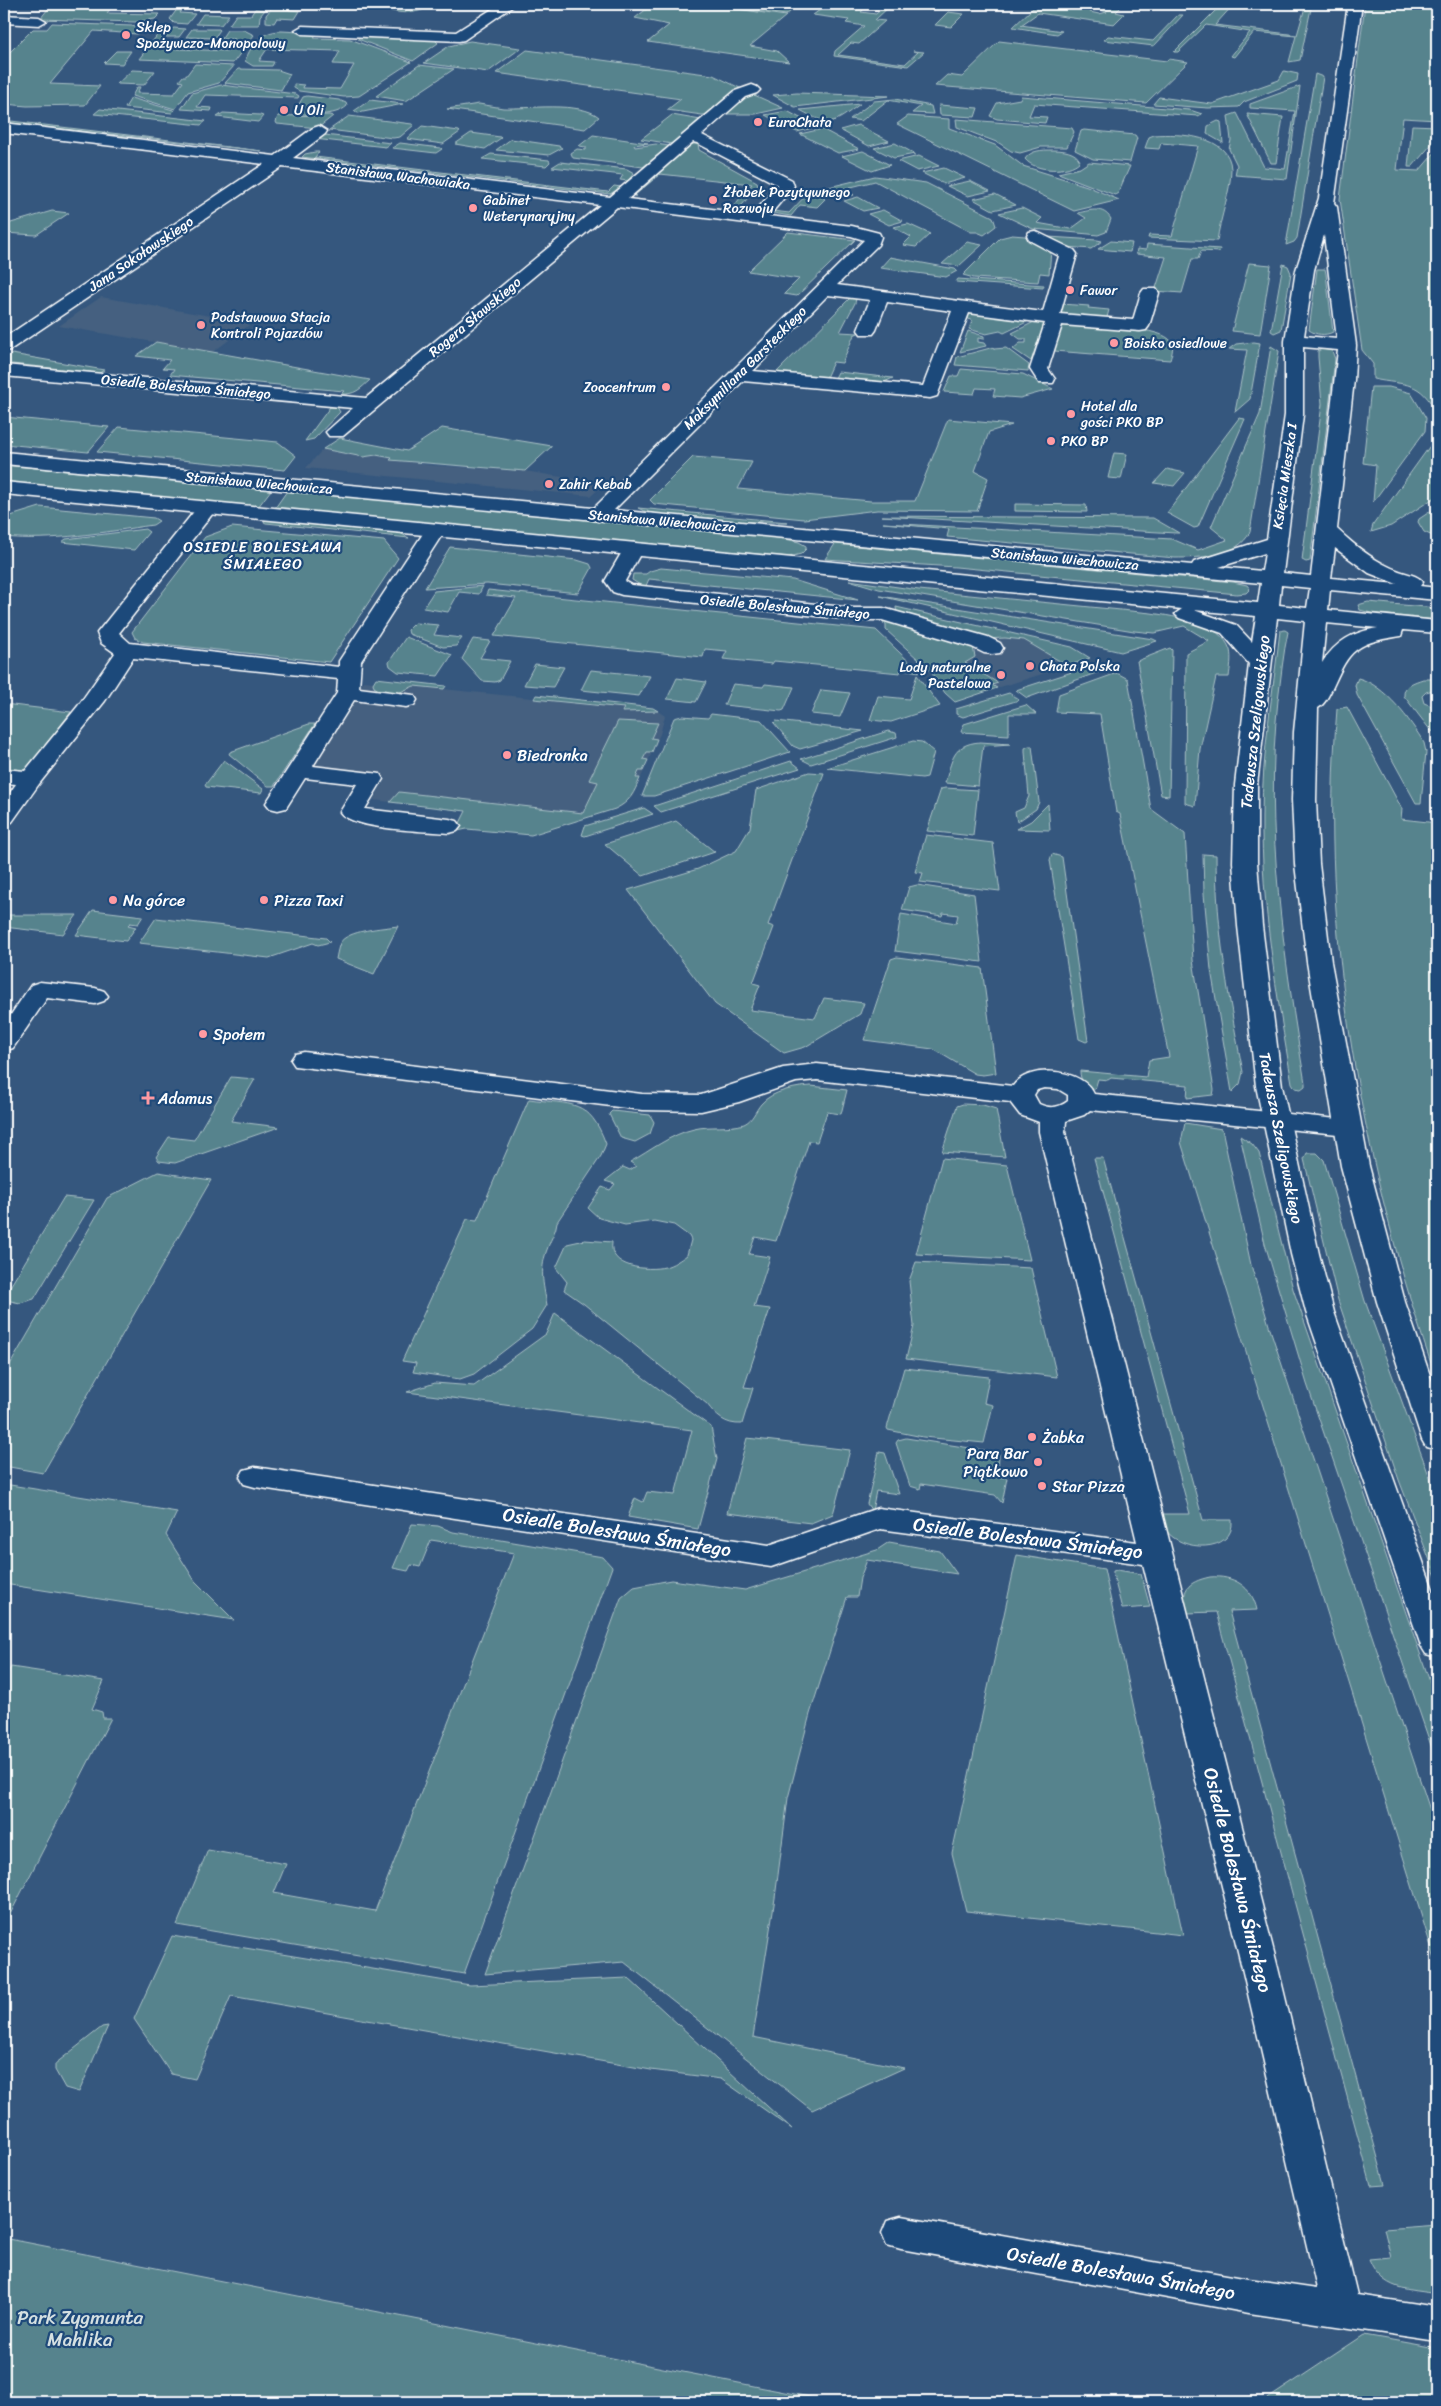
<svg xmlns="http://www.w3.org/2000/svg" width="1441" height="2406" viewBox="0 0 1441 2406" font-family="Sriracha,sans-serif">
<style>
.built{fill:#446080}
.green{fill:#56838d;stroke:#aac1c6}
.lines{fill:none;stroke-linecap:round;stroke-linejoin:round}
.street-casing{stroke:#fff;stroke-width:3}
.secondary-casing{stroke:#fff;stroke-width:3}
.street{fill:#1f4a7a;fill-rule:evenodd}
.secondary{fill:#1f4a7a;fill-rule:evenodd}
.poi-dot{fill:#ff9aa2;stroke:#1f4a7a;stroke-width:2}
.labels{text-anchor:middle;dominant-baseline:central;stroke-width:4.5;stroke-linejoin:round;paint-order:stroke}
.far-poi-label{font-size:14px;fill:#fff;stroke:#1f4a7a;text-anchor:start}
.far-street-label{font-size:14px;fill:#fff;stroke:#1f4a7a}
.far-neighbourhood-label{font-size:15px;letter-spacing:1px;fill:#fff;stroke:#1f4a7a}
.street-label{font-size:16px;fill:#fff;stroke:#1f4a7a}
.poi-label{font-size:16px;fill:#fff;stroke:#1f4a7a;text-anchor:start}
.near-street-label{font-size:19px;fill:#fff;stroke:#1f4a7a}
.near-park-label{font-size:19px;fill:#d5e0e2;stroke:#1f4a7a}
</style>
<rect width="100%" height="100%" fill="#35577e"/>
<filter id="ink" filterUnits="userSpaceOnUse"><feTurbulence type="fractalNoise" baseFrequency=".02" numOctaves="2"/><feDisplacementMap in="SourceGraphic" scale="10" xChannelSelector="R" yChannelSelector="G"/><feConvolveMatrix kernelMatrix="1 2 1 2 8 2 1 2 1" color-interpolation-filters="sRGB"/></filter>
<g filter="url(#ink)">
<path class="built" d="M101,297l92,16 59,10 -39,29 -154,-26z
M323,449l40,8 13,-2 53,10 96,6 79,13 -13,12 -285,-28z
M1005,638l19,2 10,5 34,21 -71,22 -6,-3 6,-2 -33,-21 11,-5 -2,-10 10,-8z
M364,681l294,30 7,5 -5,18 -27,62 -11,10 -91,29 -64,-6 -1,-18 -93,-11 13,-22 -82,-9z"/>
<path class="green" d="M52,4h62l-7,9 53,1 -5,5 -19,3 -96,-3z
M181,4h5l-6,9 15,1 -8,10 -13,-1 -4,-4z
M275,4l15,6 10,1 -5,8 -18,-1 -3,5 -8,-1v-7z
M374,4h61c-20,12 -40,11 -61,0z
M653,4h81l57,7 -5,4 -70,-9 70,10 -36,30 27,5 12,11 -141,-20 21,-17 -34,-7z
M828,4h12l-4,4 15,2 7,-6h11l-8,8 15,2 11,-10h5l-17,16 10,1 -26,23 -8,-1 -13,12 67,9 13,-12 -5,-1 11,1 -16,14 -74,-10 1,-5 29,-25 -18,-3 3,-3 -36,-5z
M1051,4l42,5 -3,3 9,2 8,-2 -9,-3 8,-5h18l-8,8 8,2 -10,10 -76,-11 -17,12 41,6 -5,3 -44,-7 20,-19 12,1z
M1222,4h12l-19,21 82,10 9,-31h6l-12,56 -11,2 7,-26 -42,-4 -20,25 -3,-1 19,-24 -44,-7 -28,27h-4z
M1365,4h72v116l-34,-2 -6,52 22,1 18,-21v264c-17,-35 -31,-28 -64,-35v-15l-11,-14 -22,-151z
M255,9l10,1 -5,6 -1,9h-30l7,-10h15z
M948,12l16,2 -13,13 -16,-2z
M203,14l26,1 -8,10 -25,-1z
M1178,15h5l-29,31 -50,-6 4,-4 45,5z
M52,23l80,3 12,4 -7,4 -43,-3 -44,53 50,2 -15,19 -58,1 -23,-2v-46l29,-29h14z
M174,28l11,1 -6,8h-16l-8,11 72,3 8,-12h-14l6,-9h17l10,5 -21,28 -94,-4 20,-26z
M192,29h27l1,1 -6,8 -28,-1z
M282,31l35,2 -3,5 36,1 61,23 -52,34 -15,1 -45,-6 -5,-3v-4l10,1 -1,3 37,1 14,-24 -21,-1 7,-13 -73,-2 -8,12 15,1 -2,4h-19l-8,-5c7,-18 17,-30 37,-30z
M361,34l73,5 4,4 -25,18 -55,-22z
M470,41l50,7h1l-33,24 -64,-9 25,-17z
M999,41l168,20 2,-2 19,3 -42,41 -211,-17 12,-11 15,2z
M527,50l186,25 29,14 -9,3 -27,23h-4l-35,-5 14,-11 -185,-26z
M116,51h15l-9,13 -18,-1z
M195,64l39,2 -15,17 -31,9 -13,17 -43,-13 5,-9h3l-3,6 37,1 9,-12 -4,-1 4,-5h3z
M419,65l35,4 -48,32 -30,-5z
M238,69l40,1 12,4 -9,16 -56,-7z
M132,70l23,1 -11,14 -27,-1z
M1284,71l14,3 -1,7 -53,21 -5,5 -31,1 -55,-4 6,-7 53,7 67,-24z
M1315,74l8,3 -26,161 -3,4 -8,3z
M221,85l75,9 3,2 -1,2 -93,-3 -8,12 15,1 -1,3 -30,-2 11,-16z
M1300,86l-13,93 -52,-4 2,-10 -8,-16 2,-9 -3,-24 9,-3 27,54 21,2 10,-58 -45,-3v-4z
M797,93l92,3 -94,11 -22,-12z
M752,94l31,14 -27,6h-31l21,-19z
M307,96l32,4 7,3 1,3c-12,11 -37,9 -53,7l9,-16z
M1021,96l169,14 12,4 -4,2 -164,-12 -5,12 18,1 -2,6 -48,-4 -7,-3 7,-13 23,-4z
M131,98l42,12 1,1 -2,2 -47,-5z
M895,99l36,7 2,8 -21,-1 9,-7 -33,-6 -27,21 -11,-2 24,-18z
M370,100l33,4 -45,9 -4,-2z
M479,104c8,1 16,3 24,4 24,1 77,-7 96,9l-14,12 -138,-20z
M860,104c-28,21 -29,23 -60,6z
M939,105l39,3 -3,9 -35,-2z
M100,109l106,12 -5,4 -107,-11z
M787,111l30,16 -20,5 -32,-17z
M223,113l37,2 3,1 -5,6 -41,-5z
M1247,114l36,3 -7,46h-5z
M329,115l4,1 -15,12 -41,-4 -1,-2 2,-6z
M672,115l29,5 -29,24 -31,-5z
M349,116l63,8 2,1 -14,12 -7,1 -64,-8z
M908,116l41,3v9l46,17 28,21 64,20 32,14 -45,11 -177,-87z
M956,119l116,9 2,4 -7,15h-26l-21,6 -9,-2 -12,-8 -42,-16z
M11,121l251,30 -252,-28z
M1218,121l3,1 2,21 -16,-9 1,-8z
M858,125l31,16 -20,5 -29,-16z
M1412,125l25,1v12l-25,29h-4z
M422,126l37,5 1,1 -17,12 -36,-5z
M822,129l37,20 -21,4 -38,-19z
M1084,130l51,5 2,3 -7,24 -37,-3 -18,-9 6,-19z
M471,133l29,4 1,1 -16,11 -30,-5z
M319,135h6l66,8 -5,4 -72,-8z
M593,135l55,8 -14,2 1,2 21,-3 13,2 -26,21 -70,-9 -2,-5 6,-4 9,1v-3l-7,-1z
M1154,135c25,-2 76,0 77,34 0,22 -11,49 -14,72l-69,-3 1,-3 23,1 26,-90 -37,-3 -2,6 -14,-1 4,-11z
M511,139l48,7 3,2 -13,7 -53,-5z
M400,143l41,5 1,1 -6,4 -44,-5z
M895,143l20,11 -21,4 -20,-10z
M694,144h4l1,6 58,32 1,3 -19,24 -7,-1 20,-24 -92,-10 -26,22h2l-6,-1 56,-49z
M1052,150c10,0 24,1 28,11 -11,12 -45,11 -55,-2 6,-9 17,-9 27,-9z
M863,151l27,14 -18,6 -30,-15z
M315,152h4l-4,5 293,35 6,-6 7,1 -11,7 -308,-37 3,-3z
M491,154l58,6 1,2 -4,4 -64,-7z
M919,156l20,10 -22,5 -19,-10z
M560,162l67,7 7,4 -6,8 -8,-1 3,-5 -71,-8z
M1089,162l41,4 -12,27 -3,2 -57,-22 22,-5z
M944,168l21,10 -21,6 -22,-11z
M875,176l51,7 67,34 3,9 -12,9 -7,-3h-6l-96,-51 -32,8 11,6 -15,3 -15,-8 5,-3z
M970,181l20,10 -22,5 -21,-10z
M810,191l15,8 -8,8 -17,-2 -9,11 -18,-3v-2l16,2z
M995,194l21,11 -23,5 -20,-11z
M858,197l20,11 -15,3 -19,-10z
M1022,208l20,10 -5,5 34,6 15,-11 -8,-5c13,-3 25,-7 33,6l-5,13 -8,3 -9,-1 -56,-5 -34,-16z
M883,210l20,11 -14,4 -21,-11z
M52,211l17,2 -33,22 -32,-2v-8z
M908,224l22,10 -14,13 -13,-2 8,-8 -18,-10z
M788,232l67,8 -58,56 -13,-2 15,-15 -51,-8z
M1012,235l13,1 26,14 -2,24 -9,-1 -2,9 -64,-4 -11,-3 37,-37z
M1048,237l49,3 5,1 -11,8 -24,-2z
M1111,241l21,2 -2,9 -32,-3z
M967,242l15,3 -23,21 -17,-2z
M1147,244l73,5 -1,3 -18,-1 -3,8h-6l-10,34 -27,-2 11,-34 -30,-3 1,-5 9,1z
M890,257l65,12 2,2 -11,6 -66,-9z
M1249,263l22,2 -11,69 -28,-3z
M1283,264l5,2 3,7 -10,57 -7,3 -3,-2z
M1317,269h8l1,5 7,58c-8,4 -17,3 -24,-2z
M958,279l86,6 -1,3 -87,-6z
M854,297l2,2 -1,4 -15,29 18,1 -4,2 -12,28 -9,-1 -9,20 -50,-7 75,-76z
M1061,304l28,2 -1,2 21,2 -3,11 -49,-4z
M965,311l66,9 -27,13 -4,-2 -14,3 -17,-5 3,-8 -8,-5z
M1046,319l-15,42 -18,-12 7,-6h6v-4h-6l-8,-6 26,-13z
M1063,323c21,2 92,3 106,16 6,6 3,14 1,21l-116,-9z
M968,331l16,5v3l-6,-1v4l6,1 2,3 -26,6z
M156,342l214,38c-10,9 -15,15 -29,14l3,-3 -174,-16 4,-6 -11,-1 7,-8 -34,-4z
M1254,342l6,1 -10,56 -15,13 12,-62 -18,-1 7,-5z
M1271,346l8,5 -29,181c-12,25 -51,26 -75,26l-228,-21 2,-8 -66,-6 289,16 26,11 29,-10 -16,-13 49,-113z
M994,347v2l12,-1 23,17 -1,6 -73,-6 2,-8z
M1322,349l10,2 3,8 -25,202 -4,1 -4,-2 20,-156 -4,-47v-6z
M12,354l92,16 -9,6 -4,-4 -79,-8 -8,2v-5z
M961,369l62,5 30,15 -33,9 -27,-2 2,-7 -19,-1 -2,6 -30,-2 7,-16h7z
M838,372l55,6 -11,5 -49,-1z
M1371,387h18l22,6 15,25 -1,13 -52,71 3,-37 -13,-2z
M330,407h7l3,5 -26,27 -9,2z
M4,417l105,10 -21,25 -84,-8z
M1239,418l6,1 -47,108 -4,1 -27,-15z
M948,419l64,6 -23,7 -14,39 13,7 -11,33 -100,-1 -73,9 -150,-15 -4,-4 43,-43 59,5 -14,27 133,12h44z
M119,427l159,15 18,14 -11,14 -188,-18z
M442,428l110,18 -27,25 -135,-11 2,-2 -16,-3 -13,2 -40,-8 17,-11 67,13z
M1432,443h5v53l-46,30 -20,6 2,-7z
M1114,453l13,1 -6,25 -13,-1z
M4,465l267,25 -13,17 -254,-25z
M1167,469l18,4 -11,13 -20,-3z
M287,491l494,47 18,4 7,4v3l-5,5 -12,3 -514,-49z
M1015,504l71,1 1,7 -72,-1z
M40,507l114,11 5,3 -6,4c-49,7 -100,17 -149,12v-19z
M1437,507v13l-3,4 3,6v8l-13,-6 -6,-10 1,-3z
M638,508l149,14c-31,0 -125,1 -149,-14z
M881,516l272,2 26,15h-3z
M265,520l135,13 9,5 -143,-15 -2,-1z
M232,527l152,14 14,17 -69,104 -186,-20 -8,-4 -3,-6 73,-95z
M145,529l4,3 -15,18 -72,-8 4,-3z
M835,544l398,38 14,3 3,4 -4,4 -9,1 -281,-27 -131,-8z
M450,547l127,13 13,4 2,4 -14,25 -91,-9 -62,4z
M661,568l132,12 65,20 -209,-21 -4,9 -13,-8 1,-6h13l4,-3z
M849,580l70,10 232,23c25,4 70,9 79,37 2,8 0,19 -1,27h-13l-16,72 -5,57 -10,-3 1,-150 23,-12 -25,-15 -30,7 -20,-2 -255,-42z
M483,586l-4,8 -20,-2 -11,20 -25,-4 11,-17z
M488,590l388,40 44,42 -19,-3 -1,4 -126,-12 -2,3 -49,-5 4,-8 -22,-2 -2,8 -209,-21 22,-38 -30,-3z
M880,596l273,43 4,2 -36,11z
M1368,602l69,6v12l-66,-7 -11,-3 -2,-5z
M896,607l176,40 18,11 -22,8 -44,-26 -19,-2 -22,1 -86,-24z
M884,617l89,30 2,10 -10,6 33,20 -6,2 5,3 -42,14 -10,-9 -16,-24 -43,-39v-6l-3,-1z
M415,623l24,2 -5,10 28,3 -6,8 -13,1 -34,-13 -1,-4z
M1285,630l3,2c-5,22 -7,46 -10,68 -14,129 6,256 27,383v3l-4,3 -6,-1 -3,-5c-15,-88 -31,-178 -30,-267 0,-63 11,-123 18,-185z
M406,637l46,18 -14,21 -40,-4 -8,-6 -1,-4z
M473,639l17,2 -10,17 30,3 -10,19 -5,2 -13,-1 -20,-22z
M1170,648l2,2 -3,146 -8,-1 -24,-134z
M1100,663l5,2 2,4 -80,29 -11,-8z
M535,664l29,3 -11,20 -29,-2z
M591,670l59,6 -11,20 -58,-6z
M1117,673l11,6 23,130 34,25 8,126 21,130 -1,5 -26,3 1,-13 -77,-7 -3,2 -10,-1 -3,10h-3c-8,-4 -12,-9 -12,-18l66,6 3,-17 20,-3 -49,-243 -4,-2 -16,-98 -44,-2 3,-18z
M917,675l23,31 -49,16 -21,-2 8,-24 31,3z
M376,678l70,8 -2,3 -30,-3 -16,7h-15l-9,-6 -1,-4z
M677,678l29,4 -10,20 -29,-3z
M1358,678c27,7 53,43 66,65l2,9 -5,51h-5l-59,-108 -2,-10z
M1423,679h14v10l-11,3 -4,4 2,7 13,5v24l-6,-1 -27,-35c-1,-11 10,-14 19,-17z
M733,684l30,3 2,-3 29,3 -10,23 -3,1 -57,-6z
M821,690l29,3 -10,24 -29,-3z
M1009,693l10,7 -56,17 -7,-3v-5z
M536,695l117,13 5,3 -36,1 2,-4 -90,-9z
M4,704l67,8 -46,60 -21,-3z
M1026,705l10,9h-27v21l-48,-3 3,-8z
M1347,707l55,102 -1,10 36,4v-3v561c-74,-214 -119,-445 -100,-672z
M711,714l50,6 29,32 -136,44h-12l32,-78 8,-2 26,2z
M618,721l40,2 -7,15 6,1 -5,13h-5l-4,7 5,1 -5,11h-4l-3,7h4c-6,15 -10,24 -25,31l-84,26 -64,-6 -19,4 -12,-1 24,-9 6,-12 -76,-9 9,-10 184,21 15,-31 -9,-2z
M776,721l87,10 -63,18 -7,-3 -19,-23z
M309,724h6l-41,62h-6l-39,-32 1,-2z
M888,731l8,2 1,4 -86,27 -10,-5z
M913,741l9,1 12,10 -7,25 -5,1 -95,-10z
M980,742l30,2 -27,2 -5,40 -33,-3c7,-22 7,-39 35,-41z
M1029,746h3l7,56 -3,7 -19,13 -2,-10 9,-4 5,-12 -4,-44v-4z
M224,760l39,29 -2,4 -55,-6 -1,-2z
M791,761l9,7 -139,44 -7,-6z
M809,772l15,1 -56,152 6,2 -21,56 7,2 -10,25 65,8 9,-20 40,5 -4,11 -55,33 -21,6 -69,-49 -87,-114 70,-21 38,-18 14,-23 6,-38z
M945,788l33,2 -5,46 -46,-5 14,-42z
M1048,804l2,26 -34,-1 15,-8z
M644,808l9,6 -68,22 -3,-1 3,-9z
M676,821l39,31 -72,24 -38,-32z
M926,835l67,8 7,48 -80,-9 3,-9 -8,-1z
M1052,854l10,3 26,184 -2,1 -7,-3 -29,-179z
M1203,854l13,1c0,73 13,146 27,217l-3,12 -8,8 -21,-122 -7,-76z
M917,885l57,9 8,68 -87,-11 6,-37 55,9 2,-8 -15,-2 -1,3 -40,-6 7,-23z
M93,910l50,6 -5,8 -8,-1 -2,2 8,2 -10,14 -50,-6z
M4,915h73l-14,19 -59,-7z
M156,918l170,20 4,4 -12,3 -5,-2 -44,15 -130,-15z
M398,926l-24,48 -38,-15c1,-5 2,-11 4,-16 7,-13 44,-15 58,-17z
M897,957l85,11 14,105 -13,2 -8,-1 -42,-25 -69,-9 27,-81z
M231,1077l24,2 -24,42 48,6 -104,36 -16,-2 -3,-4 13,-20 25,3z
M811,1086l36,4 -6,24 -14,-2 -10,30 -8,-1 -33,100 -21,-4 -6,17 21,3 -16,50 16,2 -26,78 9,1 -11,36c-17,1 -26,-8 -35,-20l-123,-100 -20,-14 3,-8 -11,-14 11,-24 18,-4 27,2c-4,26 35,29 53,25 8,-2 15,-7 22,-12l4,-15 -2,-4 -15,-11 -20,-4 -29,4 -26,-7 -11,-10 14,-21 8,3 5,-6 -10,-3 18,-14 7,3 6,-4 -6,-4c20,-11 41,-28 64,-33 16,-4 35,0 50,-5 9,-4 11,-13 17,-20 11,-13 34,-17 50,-18z
M529,1099c43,6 60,-1 77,45l-5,12 -44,66c-1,10 -6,16 -9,25 -9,22 -5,36 -1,58l-15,24 -58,45 -14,5 -47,-7 3,-9 -14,-2 65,-142 10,1z
M963,1104l20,1 13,4 9,48 -63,-5 15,-46z
M612,1111l38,4 4,7 -4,12 -15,8 -14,-4 -12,-24z
M1185,1123l37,6 29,136 20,67 166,499v135l-256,-824z
M1240,1136l12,8 7,9 34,136 144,413v61l-130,-379 -42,-140z
M1307,1153h10l7,7 41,141 72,196v82l-38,-99 -61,-180 -34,-141z
M942,1158l65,7 23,95 -114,-6z
M1094,1158h9l100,362h29c3,34 -52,32 -66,10 -3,-4 -3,-11 -4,-16h28z
M158,1172l53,8 -168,293 -39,-7v-91l103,-177z
M64,1197l30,3 -60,99 -14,4 -14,-3 -1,-5z
M916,1262l115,6 26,109 -151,-18 8,-33 -5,-45z
M555,1313l156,114 6,32 -19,70 -70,-12 7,-19 8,4 4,-10 28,3 17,-65 -285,-38 28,-9 39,3 72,-52z
M904,1368l85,9 -5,26 9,2 -9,38 -61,-6 -35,-7 -1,-2z
M747,1438l103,12 -17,64 -22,9 -84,-10z
M906,1438l90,14 3,1 -1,24 9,1 -5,25 -7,-8 -74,-11 -1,5 -10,-3 -14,-43 2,-3z
M879,1452l6,1 14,41 -23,-3 -4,20 -5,-7z
M4,1484l173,28 -11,23 29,46 39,39 -230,-36z
M412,1524l26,2 15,6 150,25 9,10 -148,407 -287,-49 31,-75 78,14 -12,29 101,18 139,-358 -83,-13 -11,27 -9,-2 -3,6 -15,-3z
M889,1542l51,9 17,23 -90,-14 -7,18 -3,19h-10l-37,117 -22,84 -13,100 -22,139 151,31 -92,42 -188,-148 -139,12 136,-376 13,-11 37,-7 74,10 132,-40z
M1017,1555l87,14 79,366 -217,-24 -14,-58z
M1117,1570l24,4 9,33 -28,2 -9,-35v-3z
M1210,1577c23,-2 42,9 47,33l-28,1 156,573 -14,1 -155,-573 -29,1c-7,-23 0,-31 23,-36z
M11,1667l93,14 -12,28 10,3 1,6h8l-107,208v-246z
M172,1936l298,49 158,-7 164,151 -71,-50 -70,-9 -420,-74 -36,83 -24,-5 -37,-55z
M108,2026l-29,66 -14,-4 -10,-18v-6l47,-37z
M1437,2225v69c-29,-5 -55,-3 -68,-35l22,-2 -7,-28z
M4,2238l831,164h-831z
M1364,2335l73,13v54h-174z"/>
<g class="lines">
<defs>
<path id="street" d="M500,4h16l-52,36 -5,1 -157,-7 -7,-4 7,-4 154,6z
M4,15l35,2 7,4 -7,4 -35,-2z
M752,85l5,2 3,3 -3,3 -12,4 -43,38 90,45 2,6 -25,30 83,10 27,7 2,4 -3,8 -41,40 206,27 16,-56 -30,-16 -2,-4 2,-4 6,-1 39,19 3,4 -17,60 73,6 8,-27 3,-4h12l3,4 -10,33 -3,4 -6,1 -78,-6 -14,44 7,10 -2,4h-14l-9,-14 15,-46 -76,-10 -32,83 -7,2 -187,-17 -138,138 -7,2 -7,-2 -3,-4 3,-4 273,-271 -13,-4 -234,-29 -274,229h-14l-3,-4 27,-24 -349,-32v-11l362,33 234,-193 -318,-38 -272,183 -6,1v-13l260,-174 -260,-31v-10l271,33 38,-28 6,-2 8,5 -2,3 -32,24 317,39 125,-106zM693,142l4,1 81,42 -25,29 -125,-15zM828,295l42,5 -12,30 3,4h12l3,-4 11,-28 65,9 -29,75 -170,-15z
M207,502l7,2 3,4 -98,125 11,10 209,24v-6l89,-135 7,-2 7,2 3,4 -84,131 -2,27 55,7 3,5 -3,5 -8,2 -52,-7 -41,66 67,8 3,5 -18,30 84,10 8,2 4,5 -4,5 -8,2c-23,-2 -96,-3 -109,-21l17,-28 -52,-6 -19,30 -8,2 -8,-2 -4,-5 71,-110 1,-14 -205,-21 -28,43 -66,83 -27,38 -8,2v-23l12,-17 -12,-1v-14l21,2 53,-65 37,-53 -14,-10 -4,-10 103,-129z
M633,543l7,2 3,4 -18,32 7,4 222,23h29l105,29 12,6 3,5 -3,5 -8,1 -8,-1 -12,-6 -90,-27h-28l-232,-25 -9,-3 -8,-11 21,-36z
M40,982l55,6 9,3 4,5 -4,5 -9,3 -48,-6 -34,50 -9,3v-26l27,-40z
M304,1052l338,42 59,1 82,-27 34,-4 196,22c16,-23 70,-17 81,8l263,27 4,6 -4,6 -9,2 -258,-25 -6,5 -18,6 -1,11 213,836 79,327 80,12v34l-188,-28 -348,-64 -14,-4 -5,-12 5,-12 14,-4 348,62 68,10 -75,-321 -99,-404 -263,-35 -109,38 -516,-80 -11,-3 -4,-7 4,-7 11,-3 514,78 109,-37 259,34 -98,-410v-10l-19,-7 -10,-13 -193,-22 -21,2 -57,20 -38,9 -59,-1 -347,-44 -4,-6 4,-6zM1044,1088l14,1 10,6v6c-9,7 -19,8 -29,3l-5,-9 3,-5z"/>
<path id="secondary" d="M1348,4h14l-28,199 3,4 19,138 -2,35 -17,149c18,17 38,33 62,42 8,3 19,4 24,11l-3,4 17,2v12l-107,-10 -2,20 109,11v12l-34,-3 -2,6c-16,3 -32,4 -45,14 -18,13 -24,51 -38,58l-2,92 3,64 12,98 38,204 36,136 32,94v54l-11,-3 -4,-7 -45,-138 -36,-136 -34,-204 -12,-98 -3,-64 2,-68 11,-111 -28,-3 -20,167v77l5,64 20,160 37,168 15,58 103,289v56l-11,-3 -5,-8 -115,-334 -15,-58 -35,-168 -18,-160 -5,-64 2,-77 14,-121 -27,-31 -43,-15 -4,-4 7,-5 -1178,-115v-12l1254,121 3,-20 -1257,-119v-12l1188,113 2,-3 73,-23 18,-124v-74l11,-71 23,-72zM1324,235l13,104 -33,-3 10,-66zM1303,347l35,3 -27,226 -28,-3 20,-158zM1335,548l34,25 28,11 -66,-6zM1265,553l-3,18 -43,-4zM1281,585l29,3 -3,20 -28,-3zM1194,610l62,6 -4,26 -16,-17zM1326,623l52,5c-25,4 -42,13 -56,35z"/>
</defs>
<use href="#street" class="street-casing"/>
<use href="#secondary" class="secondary-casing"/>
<use href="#street" class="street"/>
<use href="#secondary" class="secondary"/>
</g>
</g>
<g class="poi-dot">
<circle cx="126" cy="35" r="5"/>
<circle cx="284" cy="110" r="5"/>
<circle cx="758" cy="122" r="5"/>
<circle cx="713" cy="200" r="5"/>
<circle cx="473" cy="208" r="5"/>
<circle cx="1070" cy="290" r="5"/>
<circle cx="201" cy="325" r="5"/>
<circle cx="1114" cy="343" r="5"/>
<circle cx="666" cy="387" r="5"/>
<circle cx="1071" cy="414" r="5"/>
<circle cx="1051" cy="441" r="5"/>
<circle cx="549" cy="484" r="5"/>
<circle cx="1030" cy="666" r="5"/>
<circle cx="1001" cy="675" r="5"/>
<circle cx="507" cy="755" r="5"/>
<circle cx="113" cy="900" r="5"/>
<circle cx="264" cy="900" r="5"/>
<circle cx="203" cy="1034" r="5"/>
<path d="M145.5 1090.5h5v5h5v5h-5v5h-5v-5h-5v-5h5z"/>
<circle cx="1032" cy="1437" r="5"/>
<circle cx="1038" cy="1462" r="5"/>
<circle cx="1042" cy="1486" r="5"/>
</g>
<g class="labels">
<g class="far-poi-label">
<text x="136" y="27">Sklep<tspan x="136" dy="16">Spożywczo-Monopolowy</tspan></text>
<text x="294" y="110">U Oli</text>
<text x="768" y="122">EuroChata</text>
<text x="723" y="192">Żłobek Pozytywnego<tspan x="723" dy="16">Rozwoju</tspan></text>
<text x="483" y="200">Gabinet<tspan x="483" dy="16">Weterynaryjny</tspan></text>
<text x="1080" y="290">Fawor</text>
<text x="211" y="317">Podstawowa Stacja<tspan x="211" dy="16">Kontroli Pojazdów</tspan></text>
<text x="1124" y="343">Boisko osiedlowe</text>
<text x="656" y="387" text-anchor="end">Zoocentrum</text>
<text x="1081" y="406">Hotel dla<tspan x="1081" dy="16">gości PKO BP</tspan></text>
<text x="1061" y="441">PKO BP</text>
<text x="559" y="484">Zahir Kebab</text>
<text x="1040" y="666">Chata Polska</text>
<text x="991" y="667" text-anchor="end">Lody naturalne<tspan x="991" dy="16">Pastelowa</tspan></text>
</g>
<g class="far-street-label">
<text transform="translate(398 176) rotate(7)">Stanisława Wachowiaka</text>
<text transform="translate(141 254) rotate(-34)">Jana Sokołowskiego</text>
<text transform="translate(475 317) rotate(-40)">Rogera Sławskiego</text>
<text transform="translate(745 368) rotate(-45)">Maksymiliana Garsteckiego</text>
<text transform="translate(186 387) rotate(5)">Osiedle Bolesława Śmiałego</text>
<text transform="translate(1285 476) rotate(-82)">Księcia Mieszka I</text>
<text transform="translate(259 483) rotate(5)">Stanisława Wiechowicza</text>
<text transform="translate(662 521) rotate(5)">Stanisława Wiechowicza</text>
<text transform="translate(1065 559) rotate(5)">Stanisława Wiechowicza</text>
<text transform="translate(785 607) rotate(5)">Osiedle Bolesława Śmiałego</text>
</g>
<g class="far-neighbourhood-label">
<text x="263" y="547">OSIEDLE BOLESŁAWA<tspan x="263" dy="17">ŚMIAŁEGO</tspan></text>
</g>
<g class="street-label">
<text transform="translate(1255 722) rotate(-84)">Tadeusza Szeligowskiego</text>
<text transform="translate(1281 1138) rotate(79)">Tadeusza Szeligowskiego</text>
</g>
<g class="poi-label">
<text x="517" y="755">Biedronka</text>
<text x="123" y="900">Na górce</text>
<text x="274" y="900">Pizza Taxi</text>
<text x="213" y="1034">Społem</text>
<text x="158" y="1098">Adamus</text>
<text x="1042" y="1437">Żabka</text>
<text x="1028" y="1453" text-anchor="end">Para Bar<tspan x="1028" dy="18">Piątkowo</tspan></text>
<text x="1052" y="1486">Star Pizza</text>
</g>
<g class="near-street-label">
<text transform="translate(617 1532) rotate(9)">Osiedle Bolesława Śmiałego</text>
<text transform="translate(1028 1538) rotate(7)">Osiedle Bolesława Śmiałego</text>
<text transform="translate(1238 1880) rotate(76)">Osiedle Bolesława Śmiałego</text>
<text transform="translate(1121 2273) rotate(10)">Osiedle Bolesława Śmiałego</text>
</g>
<g class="near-park-label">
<text x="80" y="2317">Park Zygmunta<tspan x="80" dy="22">Mahlika</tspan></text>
</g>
</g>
<rect width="1441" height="2406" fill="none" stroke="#1f4a7a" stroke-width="20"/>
<rect x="10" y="10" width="1421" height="2386" fill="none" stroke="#fff" stroke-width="2" filter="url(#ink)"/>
</svg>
